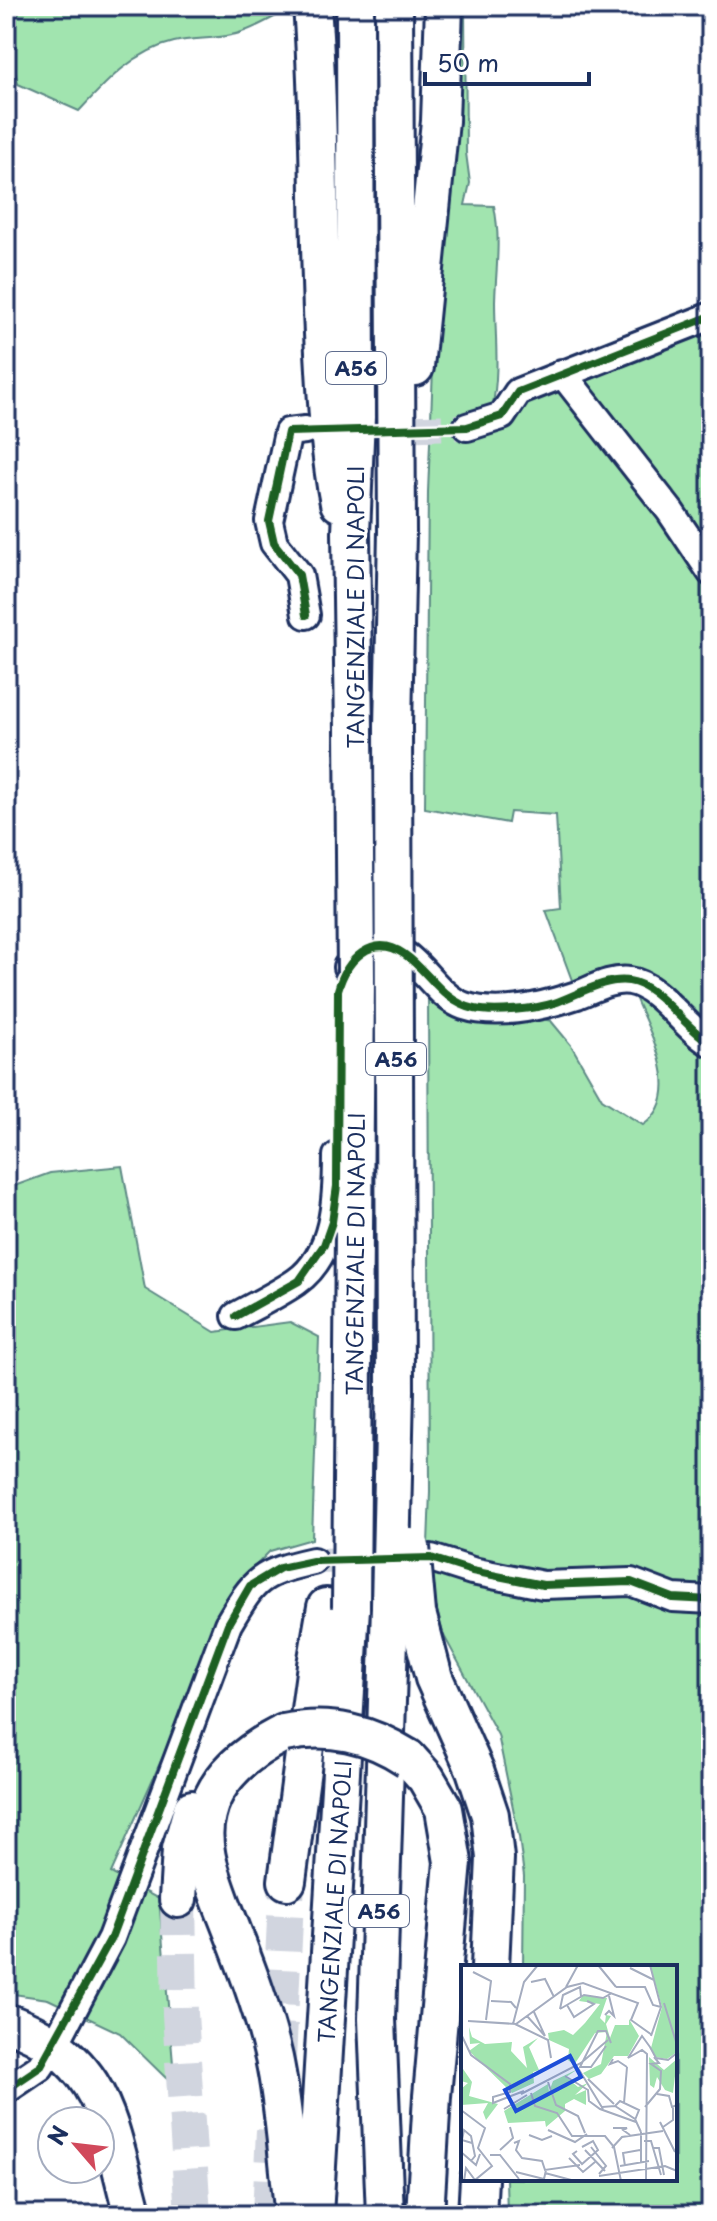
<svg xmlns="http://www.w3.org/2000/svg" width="717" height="2221" viewBox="0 0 717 2221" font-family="'Playpen Sans',sans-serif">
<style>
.green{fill:#a1e4af;stroke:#5e8a86;stroke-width:2}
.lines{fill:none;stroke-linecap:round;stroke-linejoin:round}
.minor-tunnel{stroke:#d1d5df;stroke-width:26;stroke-dasharray:26 13;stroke-linecap:butt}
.highway-tunnel{stroke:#d1d5df;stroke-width:36;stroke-dasharray:36 18;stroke-linecap:butt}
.minor-casing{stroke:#1b2f5e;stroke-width:32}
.highway-casing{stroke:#1b2f5e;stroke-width:42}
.minor{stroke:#fff;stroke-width:26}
.highway{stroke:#fff;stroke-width:36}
.highway-bridge-casing{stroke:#1b2f5e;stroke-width:42;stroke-linecap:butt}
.highway-bridge{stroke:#fff;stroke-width:36}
.cycleway-casing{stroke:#fff;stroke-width:13}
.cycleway{stroke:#1b5e20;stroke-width:8}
.labels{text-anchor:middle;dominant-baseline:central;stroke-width:6;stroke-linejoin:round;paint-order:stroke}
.shield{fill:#fff;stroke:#5f6d8e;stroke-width:2}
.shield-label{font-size:20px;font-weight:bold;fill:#1b2f5e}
.street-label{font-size:22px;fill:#1b2f5e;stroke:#fff}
.inset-road{fill:none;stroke:#a4acbf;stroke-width:2}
.view{fill:#1d4ed8;fill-opacity:0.15;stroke:#1d4ed8;stroke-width:4}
.inset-edge{fill:none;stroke:#1b2f5e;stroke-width:4}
</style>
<rect width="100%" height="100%" fill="#fff"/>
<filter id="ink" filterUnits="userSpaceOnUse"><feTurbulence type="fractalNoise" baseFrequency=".0125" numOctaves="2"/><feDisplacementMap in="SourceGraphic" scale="16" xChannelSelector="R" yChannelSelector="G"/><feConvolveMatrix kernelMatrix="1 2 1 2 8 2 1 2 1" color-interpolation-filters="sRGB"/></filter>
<g filter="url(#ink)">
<path class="green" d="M6,6h286l1,3c-18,6 -33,17 -51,23 -20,8 -47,5 -68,10 -40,9 -68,40 -95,69l-61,-27 -8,-33 1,-38z
M454,6h11l1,147 4,30 -5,22 29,1c7,35 2,61 1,95 0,36 5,72 -3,107l-7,4 -23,3v20l64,-34 52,-23 133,-51v703l-61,-51 -77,4 -27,-73 15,-2 -5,-93 -46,-3 -2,11 -83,-15 3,-316 7,-172z
M428,989l123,32 20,24 31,54 41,26c45,-30 4,-97 -11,-135l79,61v1164h-204l-1,-36h169v-212h-152l1,-91 -5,-39 -21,-102 -55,-101 -16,-63 3,-80z
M122,1166l23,123 70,43 75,-10 29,15 -7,202 -42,12 -34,35 -26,46 -42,113 -57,128 48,26 16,188 -55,-54 -72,-34 -42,-6v-804l44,-16z"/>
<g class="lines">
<path class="minor-tunnel" d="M338,430l129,-3
M313,1561l94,-2"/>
<path class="highway-tunnel" d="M178,1899l2,115 13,201
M278,2059l9,-178
M270,2215l4,-85"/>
<defs>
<path id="minor" d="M562,373l108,138 41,61
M467,427l35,-11 16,-24 193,-76
M305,430l-17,2 -19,89 5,22 25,32 7,40
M347,967c5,-9 13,-16 23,-19 42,-12 59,46 94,58 34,11 80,0 113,-11 16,-6 35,-17 53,-14 29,4 55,48 81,62
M236,1316c20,-11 41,-21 60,-34 39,-27 41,-84 41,-126
M431,1558l41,13 71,14 88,-3 42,16 38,2
M61,2033l50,-95 117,-314c27,-46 32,-51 85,-63
M6,2090l34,-23 6,-9"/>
<g id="highway">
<path d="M312,6c9,115 5,231 12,346 3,51 5,101 15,151"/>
<path d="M415,367l25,-246 4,-115"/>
<path d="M393,727l4,-196 -3,-525"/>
<path d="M354,730l-3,-197 5,-116 -1,-411"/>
<path d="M417,1613l17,65 41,92 15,45 5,43 -5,109"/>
<path d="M284,1733c-34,17 -68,42 -77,81 -8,30 4,60 14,88 20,51 41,103 53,156 11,51 13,105 20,157"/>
<path d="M408,1758l18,20 18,31 9,53 -21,234 -7,119"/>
<path d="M287,1881l29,-216 10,-58"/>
<path d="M178,1899l3,-50 11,-40"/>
<path d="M6,2022c101,36 102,102 127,193"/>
<path id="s1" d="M314,2215l37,-607"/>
<path d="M385,2215l-8,-196 13,-413"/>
<path d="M477,2215l2,-36"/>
</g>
</defs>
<use href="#minor" class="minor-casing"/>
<use href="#highway" class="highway-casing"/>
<use href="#minor" class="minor"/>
<use href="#highway" class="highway"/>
<defs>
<g id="highway-bridge">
<path d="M411,1547l6,66"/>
<path d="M390,1606l5,-216 -2,-663"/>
<path id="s2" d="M351,1608l5,-631 -2,-247"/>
<path d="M284,1733c46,-9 85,0 124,25"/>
</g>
</defs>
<use href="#highway-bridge" class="highway-bridge-casing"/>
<use href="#highway-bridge" class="highway-bridge"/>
<defs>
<path id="cycleway" d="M306,615l-7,-40 -25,-32 -5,-22 19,-89 179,-5 35,-11 16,-24 193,-76
M236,1316l63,-35 25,-36 8,-23 5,-36 1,-196c8,-29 34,-58 66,-36 25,17 38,48 71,55 20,4 60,0 79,-6 22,-7 51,-26 75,-22 30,4 56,48 82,62
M6,2090l34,-23 71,-129 117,-314 22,-38 30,-18 33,-7 118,-3 41,13 71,14 88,-3 42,16 38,2"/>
</defs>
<use href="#cycleway" class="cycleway-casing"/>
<use href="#cycleway" class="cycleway"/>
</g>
</g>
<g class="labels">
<g class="shield">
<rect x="326" y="352" width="60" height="32" rx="6"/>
<rect x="366" y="1043" width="60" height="32" rx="6"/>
<rect x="349" y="1895" width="60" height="32" rx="6"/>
</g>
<g class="shield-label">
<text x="356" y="368">A56</text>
<text x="396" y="1059">A56</text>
<text x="379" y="1911">A56</text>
</g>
<g class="street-label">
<text transform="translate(354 607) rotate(-90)">TANGENZIALE DI NAPOLI</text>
<text stroke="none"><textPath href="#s2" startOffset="354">TANGENZIALE DI NAPOLI</textPath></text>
<text stroke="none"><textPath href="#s1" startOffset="314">TANGENZIALE DI NAPOLI</textPath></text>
</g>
</g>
<g transform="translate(461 1965)">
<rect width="216" height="216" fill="#fff"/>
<path d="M189,0h27v87l-10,7 -12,-2 -4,-9 11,-41zM122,30l24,3 -7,20 5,5 1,-8 5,1 -5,8 4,14 5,-13h14v-6l10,17 -11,20h-14l-13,18 -12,5 -6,-6 18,-9 6,-32 -12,1 -21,32 -6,-5 1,-11 -20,-9 -1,-7 16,-3 9,5 12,-12 15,-19 -21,-3zM8,62l3,10 13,7 27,-2 -1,9 16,17 -4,-21 15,-9 -9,9 10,23 -6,2 1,11 -22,10 -43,-42 11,-8 -10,1zM188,92l15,13 13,-11 -4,34 -8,-3 -8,-13 -3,11 -4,-3zM0,101l11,16 -3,14 29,8 -12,16 -3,-8 5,-9 -27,2v-16l7,-6 -7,-2zM117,104l-12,8 12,10 10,-4 -13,12 11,-5v15l-12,-6 -9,5v7l-19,16 -1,-6 -37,2 -4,-12 44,-27 1,8 4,-11z" fill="#a1e4af"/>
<path class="inset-road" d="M137,0l18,22M189,0l11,42 -10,29M169,3l24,12M12,7l18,9 -5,39M70,17l14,-3 9,18M105,22l12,-22M155,22h29l8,18 8,2M30,36l20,1 5,6M203,38l13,42M106,40l7,12 20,-13 -7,-3M99,44l24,-14 19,3 9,-5M99,44l3,-14 17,-8 1,9M73,47l11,24M144,50l4,-4 5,5 -5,-20M66,51l18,20M7,56l48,3 51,-37 16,-4 55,20 -7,17 21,15M52,59l11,-42 14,-17M54,59l33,16 3,18M0,69l10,21 39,29v8l-17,5v6l31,-12M145,81l-15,21h-11l18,-36h8l5,12M189,82l6,11 12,2 9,-7M152,94l-3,5 8,-3 9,6M117,103l25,41M104,111l23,14 1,11 11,8 36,13M127,114l26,25M87,117l8,23 22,11 7,17M70,128l4,13 22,7 15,23h33l9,11 7,34M60,129l60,-31 27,-23M196,129l12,2 3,11 5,-2M163,138l3,-36M154,141l5,-5 19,9 -4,10M141,142l13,-1 20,13 6,13M184,142l15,-18 1,-18 -10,-7 8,-1 -5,-6M43,144l23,-14M0,145l24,18 -7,20 14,18 -17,14 -9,-12 -2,13M199,157l15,30M202,162l10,-7v-13M152,163h14l-4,2 7,5M87,165l27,12 12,-8M180,167v31M68,170l13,5 10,-4M183,176h7l10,34M53,178l5,-2 -3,9 6,8 20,3 3,9 35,-5M130,182l15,19 -7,8M151,183l10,-11 41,-6M192,183h6l5,27M39,185l13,-12 -3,-11M124,185l20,21M116,186l-4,3 9,10 16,-14 -5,-9 -11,6M0,187l15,13 4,-11M29,190h10l19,24M108,193l14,14 12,-10M10,196l4,-5 -4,-20 -7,-6 -2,10 10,3M159,201l29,-5M164,201l-2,-13 17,-3M55,207l28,7 2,-9M84,208l30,8M138,211l66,-10 12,5M185,216l1,-127 -5,-4 -14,8 14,-22 8,11"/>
<path class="view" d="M109,91l11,21 -65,34 -11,-21z"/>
<rect width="216" height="216" class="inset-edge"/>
</g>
<rect width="717" height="2221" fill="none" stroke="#fff" stroke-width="32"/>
<rect x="16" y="16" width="685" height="2189" fill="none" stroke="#1b2f5e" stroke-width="3" filter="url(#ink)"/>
<g transform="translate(76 2145) rotate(298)"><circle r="38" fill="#ffffff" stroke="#a4acbf" stroke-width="2"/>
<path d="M0-6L14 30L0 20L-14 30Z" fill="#d1495b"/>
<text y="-12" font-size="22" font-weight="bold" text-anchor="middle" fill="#1b2f5e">N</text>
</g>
<path d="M425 72v12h164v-12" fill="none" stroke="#1b2f5e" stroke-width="4"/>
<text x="437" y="72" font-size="24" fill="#1b2f5e" stroke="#ffffff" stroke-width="6" paint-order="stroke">50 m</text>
</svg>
